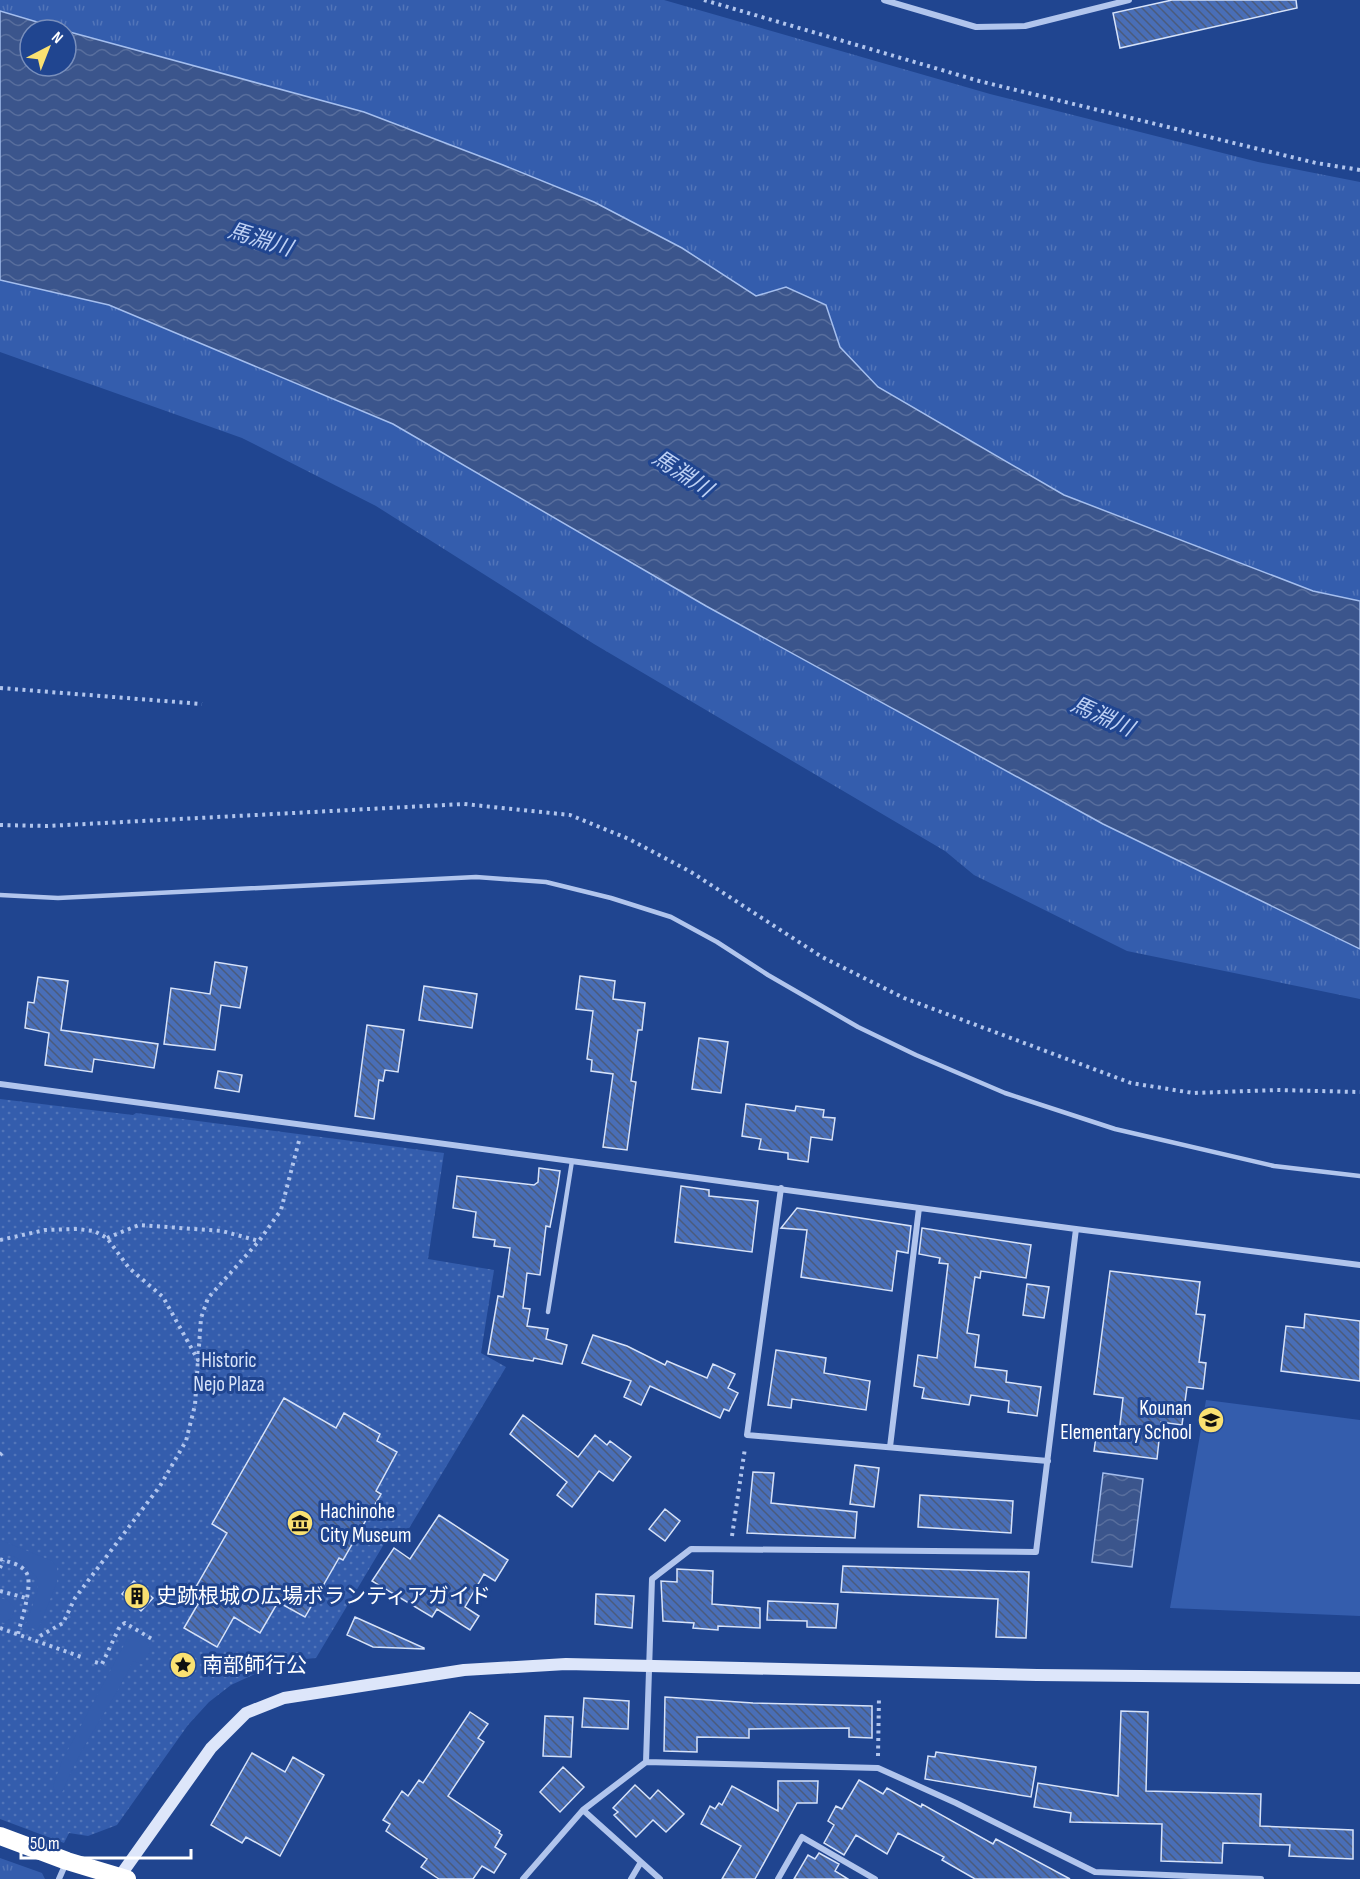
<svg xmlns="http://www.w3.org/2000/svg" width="1360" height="1879" viewBox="0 0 1360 1879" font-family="'Sofia Sans Condensed','Noto Sans JP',sans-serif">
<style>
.grass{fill:url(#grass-tufts)}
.park{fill:url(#park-dots)}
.garden{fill:#345dad}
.water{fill:url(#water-waves);stroke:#a4beee;stroke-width:1.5}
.building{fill:url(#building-back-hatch);stroke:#d6e2f9;stroke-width:1.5}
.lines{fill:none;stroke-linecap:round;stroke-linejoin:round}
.path{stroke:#b1c5ed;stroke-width:4;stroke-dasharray:3 4.5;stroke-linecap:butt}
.lane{stroke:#b1c5ed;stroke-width:4.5}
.street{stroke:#b1c5ed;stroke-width:6}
.secondary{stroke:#dde6fa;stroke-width:12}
.highway{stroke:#fff;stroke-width:18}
.labels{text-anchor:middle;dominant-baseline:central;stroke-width:6;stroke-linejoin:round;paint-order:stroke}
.park-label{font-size:21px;fill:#d6e2f9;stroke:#204590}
.poi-label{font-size:21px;fill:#fff;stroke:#204590;text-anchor:start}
.water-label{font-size:22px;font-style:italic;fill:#bdd0f4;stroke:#204590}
</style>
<defs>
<pattern id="grass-tufts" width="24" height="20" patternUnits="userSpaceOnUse" patternTransform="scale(1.5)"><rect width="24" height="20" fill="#345dad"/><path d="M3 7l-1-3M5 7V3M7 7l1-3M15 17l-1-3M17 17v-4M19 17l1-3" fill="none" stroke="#5275b9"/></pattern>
<pattern id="park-dots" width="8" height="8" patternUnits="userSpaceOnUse" patternTransform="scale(1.5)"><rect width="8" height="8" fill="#345dad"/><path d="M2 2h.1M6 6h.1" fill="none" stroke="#5275b9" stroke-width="1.8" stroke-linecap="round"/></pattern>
<pattern id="water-waves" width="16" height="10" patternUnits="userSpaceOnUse" patternTransform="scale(1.5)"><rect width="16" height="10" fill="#3b558c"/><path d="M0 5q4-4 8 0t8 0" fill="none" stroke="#586e9d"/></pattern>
<pattern id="building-back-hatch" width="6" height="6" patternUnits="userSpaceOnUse" patternTransform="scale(1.5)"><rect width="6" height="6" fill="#496eb7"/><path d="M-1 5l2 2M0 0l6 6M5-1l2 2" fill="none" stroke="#4b5b7c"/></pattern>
</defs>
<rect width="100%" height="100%" fill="#204590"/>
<path class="grass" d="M0,0h664l326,94 268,68 102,20v419l-47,-10 -249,-96 -186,-108 -38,-40 -14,-42 -40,-18 -30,9 -74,-48 -88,-46 -230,-90 -214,-57 -150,-44z
M0,280l109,25 284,119 313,182 397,218 257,125v50l-233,-48 -153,-76 -29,-24 -351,-207 -218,-138 -134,-68 -242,-86z
M0,1858l42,15 3,6h-45z"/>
<path class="park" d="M0,1099l133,16 3,-2 308,40 -16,106 66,11 -13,83 25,14 -107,178 -12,-6 -71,119 -33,3 -52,24 -22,17 -21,23 -71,100 -29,11 -19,-3 -5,10 -64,-24z"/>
<path class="garden" d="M1206,1400l154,20v196l-190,-8z
M0,1540l50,20 7,6v16l-19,48 -13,-4 13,-35 -1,-13 -17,-19 -20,-7z
M0,1598l7,2 8,8 -3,10 -8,5 -4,-1z
M132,1630l16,13 2,9 -8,12 -9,-3c-21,45 -52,83 -70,130l-4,4 -4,-2 -2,-7 9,-25z"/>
<path class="water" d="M0,11l64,19h-34v36h36v-35l298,81 139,53 91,37 88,46 74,48 30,-9 40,18 14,42 38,40 186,108 249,96 47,10v348l-257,-125 -397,-218 -313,-182 -284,-119 -109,-25z
M1103,1473l40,6 -11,88 -40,-5z"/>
<path class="building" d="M1172,0h124l1,8 -177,40 -7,-35z
M215,962l32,5 -7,41 -19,-3 -6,45 -51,-6 7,-56 39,6z
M580,976l35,5 -2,18 32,4 -3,27h-4l-7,51 5,1 -9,68 -24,-3 10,-73 -22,-3 1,-11 -5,-1 6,-48 -17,-2z
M38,977l30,4 -7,49 97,14 -4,24 -60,-9 -2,13 -47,-7 4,-32 -24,-5 3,-26 6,1z
M424,986l53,8 -5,34 -53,-8z
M367,1025l37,5 -6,42 -13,-2 -2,11 -4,-1 -5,39 -19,-3z
M699,1038l29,4 -7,51 -29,-4z
M218,1071l24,4 -3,17 -24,-4z
M746,1104l49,7 1,-5 28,4 -1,7 12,1 -3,22 -21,-3 -3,25 -20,-3v-6l-29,-4 2,-10 -19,-3z
M539,1168l21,3 -2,14 -8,42 -4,-1 -6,49 -13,-2 -4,35 7,1 -3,17 21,3 -2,10 21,6 -5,19 -28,-6 -1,3 -45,-7 10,-58 5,1 1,-5 6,-44 -16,-2 1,-6 -22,-3 3,-25 -23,-4 4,-32 77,9 4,-3z
M681,1186l28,4v6l49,5 -6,51 -77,-10z
M797,1208l114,18 -3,27 -11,-2 -5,40 -91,-14 6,-47 -26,-2z
M922,1228l109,17 -5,33 -45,-7 -1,7 -5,-1 -8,56 12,2 -4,32 32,4 -1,11 35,5 -4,29 -29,-4 1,-11 -38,-6 -2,10 -47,-7 2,-10 -10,-2 4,-31 19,3 11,-94 -9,-1 1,-5 -21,-4z
M1110,1271l90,11 -4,32 9,1 -6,47 7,1 -3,26 -16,-2 -5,38 -21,-3 -4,37 -63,-8 3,-21 22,3 4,-35 -29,-4z
M1027,1284l22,3 -5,31 -21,-3z
M1305,1314l55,7v60l-79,-10 5,-45 18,2z
M593,1335l34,11 38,19 2,-4 40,17 6,-14 22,10 -7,14 10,5 -9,18 -5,-2 -4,9 -70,-32 -9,19 -17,-8 7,-16 -49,-18z
M776,1350l50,8 -2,15 46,8 -4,29 -74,-11 -1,9 -23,-3z
M284,1398l52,30 8,-15 36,21 -3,7 20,11 -21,39 5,3 -38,66 -4,-2 -34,59 -27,-15 -18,31 -26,-16 -17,30 -33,-19 14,-24 -9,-5 38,-66 -15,-9z
M523,1415l55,42 17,-22 12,10 3,-4 21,16 -18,24 -14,-10 -27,36 -15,-12 10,-13 -57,-48z
M855,1465l24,3 -5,39 -24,-3z
M753,1472l21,1 -3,30 86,9 -2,26 -108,-5z
M920,1495l93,6 -2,32 -93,-6z
M665,1509l15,12 -15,20 -16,-12z
M439,1515l69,45 -13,21 -11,-7 -19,33 14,9 -9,14 -33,-21 -5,8 -60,-36 22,-33 16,11z
M843,1566l186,6 -3,66 -30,-1 2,-38 -157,-7z
M677,1569l36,2 -1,33 48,4v20l-42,-2v4l-25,-2 1,-5 -31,-2 -2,-40 16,1z
M134,1581l19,17 -12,13 -19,-17z
M596,1594l38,2 -2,32 -37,-4z
M768,1601l70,3 -2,24 -29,-1v-6l-40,-1z
M355,1617l69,31v1l-51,-2 -26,-12z
M665,1697l88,6 119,3v32l-23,-1v-9l-100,1v9l-52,-1v15l-33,-1z
M584,1698l45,3 -1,28 -46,-2z
M1121,1711l27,1 -2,79 115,3 -1,32 93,4v29l-64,-3 1,-11 -67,-2 -1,20 -61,-2 1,-37 -92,-2 1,-9 -37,-6 4,-24 80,13z
M470,1712l18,12 -10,14 6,4 -36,54 52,35 -1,2 3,2 -7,12 11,7 -12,19 -12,-7 -9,13h-34l-18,-12 6,-8 -41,-28 4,-7 -7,-4 19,-29 6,5 11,-16 4,3z
M545,1716l28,1 -2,40 -28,-1z
M936,1752l100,15 -5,30 -106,-18 3,-23 7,1z
M252,1753l33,19 8,-15 31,18 -44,81 -34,-19 -4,6 -31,-18z
M563,1767l21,20 -24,25 -20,-20z
M859,1780l24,14 4,-6 34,19 1,-3 71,40 3,-5 74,40h-95l-33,-19 2,-3 -46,-24 -11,21 -31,-19 -12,20 -20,-12 10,-18 -6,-4 8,-15 6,3z
M778,1781h40l-1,22h-20l-42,76h-33l19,-33 -40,-22 9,-18 5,3 4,-6 3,2 10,-19 46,25z
M635,1785l15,14 8,-9 26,24 -18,18 -13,-12 -17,17 -22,-22 4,-3 -5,-4z
M819,1853l20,11 -4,7 13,8h-54l14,-24 7,4z"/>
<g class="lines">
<path class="path" d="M704,0l275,81 337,82 44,7
M0,688l202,16
M0,825l47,1 417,-22 106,11 59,24 62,33 131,85 82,41 227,85 62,10 84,-3 83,2
M107,1238l32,-13 83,6 37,10
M0,1240l45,-10 32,-1 17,2 13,7 22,30 34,29 35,63 3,-42 7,-20 51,-57 22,-31 19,-73
M0,1455l2,-2
M732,1536l13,-88
M0,1559c8,3 21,5 26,13 8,12 -5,48 -8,62
M0,1568l3,-8
M0,1591l26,7
M0,1628l84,30
M40,1636l23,-13 12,-25 85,-112 26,-45 9,-36 3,-45
M95,1662l7,2 18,-38 5,-3 27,16
M878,1756l1,-59"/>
<path class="lane" d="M0,895l58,3 418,-21 70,5 65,16 60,19 46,25 51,33 90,52 58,28 89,38 110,36 159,37 86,10
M548,1312l24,-151"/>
<path class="street" d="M884,0l92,27 49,-1 104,-26
M0,1084l1076,145 284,36
M781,1188l-34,247 301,26
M890,1447l29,-239
M646,1762l6,-183 39,-30 345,3 40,-323
M583,1810l77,69
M59,1879l7,-16
M523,1879l60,-69 63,-48 232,6 78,35 139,69 166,7
M631,1879l10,-17
M778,1879l24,-42 73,42"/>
<path class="secondary" d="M120,1876l91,-128 35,-35 38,-15 180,-28 102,-6 471,11 323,3"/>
<path class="highway" d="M0,1836l67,25 60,18"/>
</g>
<defs>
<symbol id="school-disc" viewBox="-11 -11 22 22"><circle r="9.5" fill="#fae171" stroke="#204590"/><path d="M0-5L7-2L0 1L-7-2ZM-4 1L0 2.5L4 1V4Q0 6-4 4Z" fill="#111"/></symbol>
<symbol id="museum-disc" viewBox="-11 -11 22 22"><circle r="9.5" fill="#fae171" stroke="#204590"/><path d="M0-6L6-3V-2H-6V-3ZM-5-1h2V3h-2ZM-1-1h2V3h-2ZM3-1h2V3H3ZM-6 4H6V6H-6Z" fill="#111"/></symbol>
<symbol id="building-disc" viewBox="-11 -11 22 22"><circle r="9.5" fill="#fae171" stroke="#204590"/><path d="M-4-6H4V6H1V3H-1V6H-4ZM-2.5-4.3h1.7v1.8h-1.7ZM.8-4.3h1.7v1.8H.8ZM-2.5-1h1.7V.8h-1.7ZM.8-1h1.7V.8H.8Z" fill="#111"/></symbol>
<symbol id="sight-disc" viewBox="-11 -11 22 22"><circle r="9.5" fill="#fae171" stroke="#204590"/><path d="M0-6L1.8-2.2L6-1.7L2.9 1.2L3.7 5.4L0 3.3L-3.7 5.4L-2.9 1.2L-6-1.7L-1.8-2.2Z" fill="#111"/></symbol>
</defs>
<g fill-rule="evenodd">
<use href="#school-disc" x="1196" y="1405" width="30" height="30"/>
<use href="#museum-disc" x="285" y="1508" width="30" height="30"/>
<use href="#building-disc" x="122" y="1581" width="30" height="30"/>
<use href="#sight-disc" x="168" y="1650" width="30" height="30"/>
</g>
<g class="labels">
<g class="park-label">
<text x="229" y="1360">Historic<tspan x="229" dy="24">Nejo Plaza</tspan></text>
</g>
<g class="poi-label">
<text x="1192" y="1408" text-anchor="end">Kounan<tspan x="1192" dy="24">Elementary School</tspan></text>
<text x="320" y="1511">Hachinohe<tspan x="320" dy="24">City Museum</tspan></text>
<text x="156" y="1596">史跡根城の広場ボランティアガイド</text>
<text x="202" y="1665">南部師行公</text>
</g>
<g class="water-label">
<text transform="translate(260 240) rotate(17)">馬淵川</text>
<text transform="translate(682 474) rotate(33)">馬淵川</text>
<text transform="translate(1102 717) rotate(24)">馬淵川</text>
</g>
</g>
<g transform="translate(48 48) rotate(42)"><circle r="28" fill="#204590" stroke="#798fbc" stroke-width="1.5"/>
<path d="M0-4.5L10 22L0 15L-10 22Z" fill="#fae171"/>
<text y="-9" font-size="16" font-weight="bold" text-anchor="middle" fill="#ffffff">N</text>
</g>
<path d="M21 1849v9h170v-9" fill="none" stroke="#ffffff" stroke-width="3"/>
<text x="30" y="1849" font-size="18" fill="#ffffff" stroke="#204590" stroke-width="4.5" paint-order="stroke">50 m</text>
</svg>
